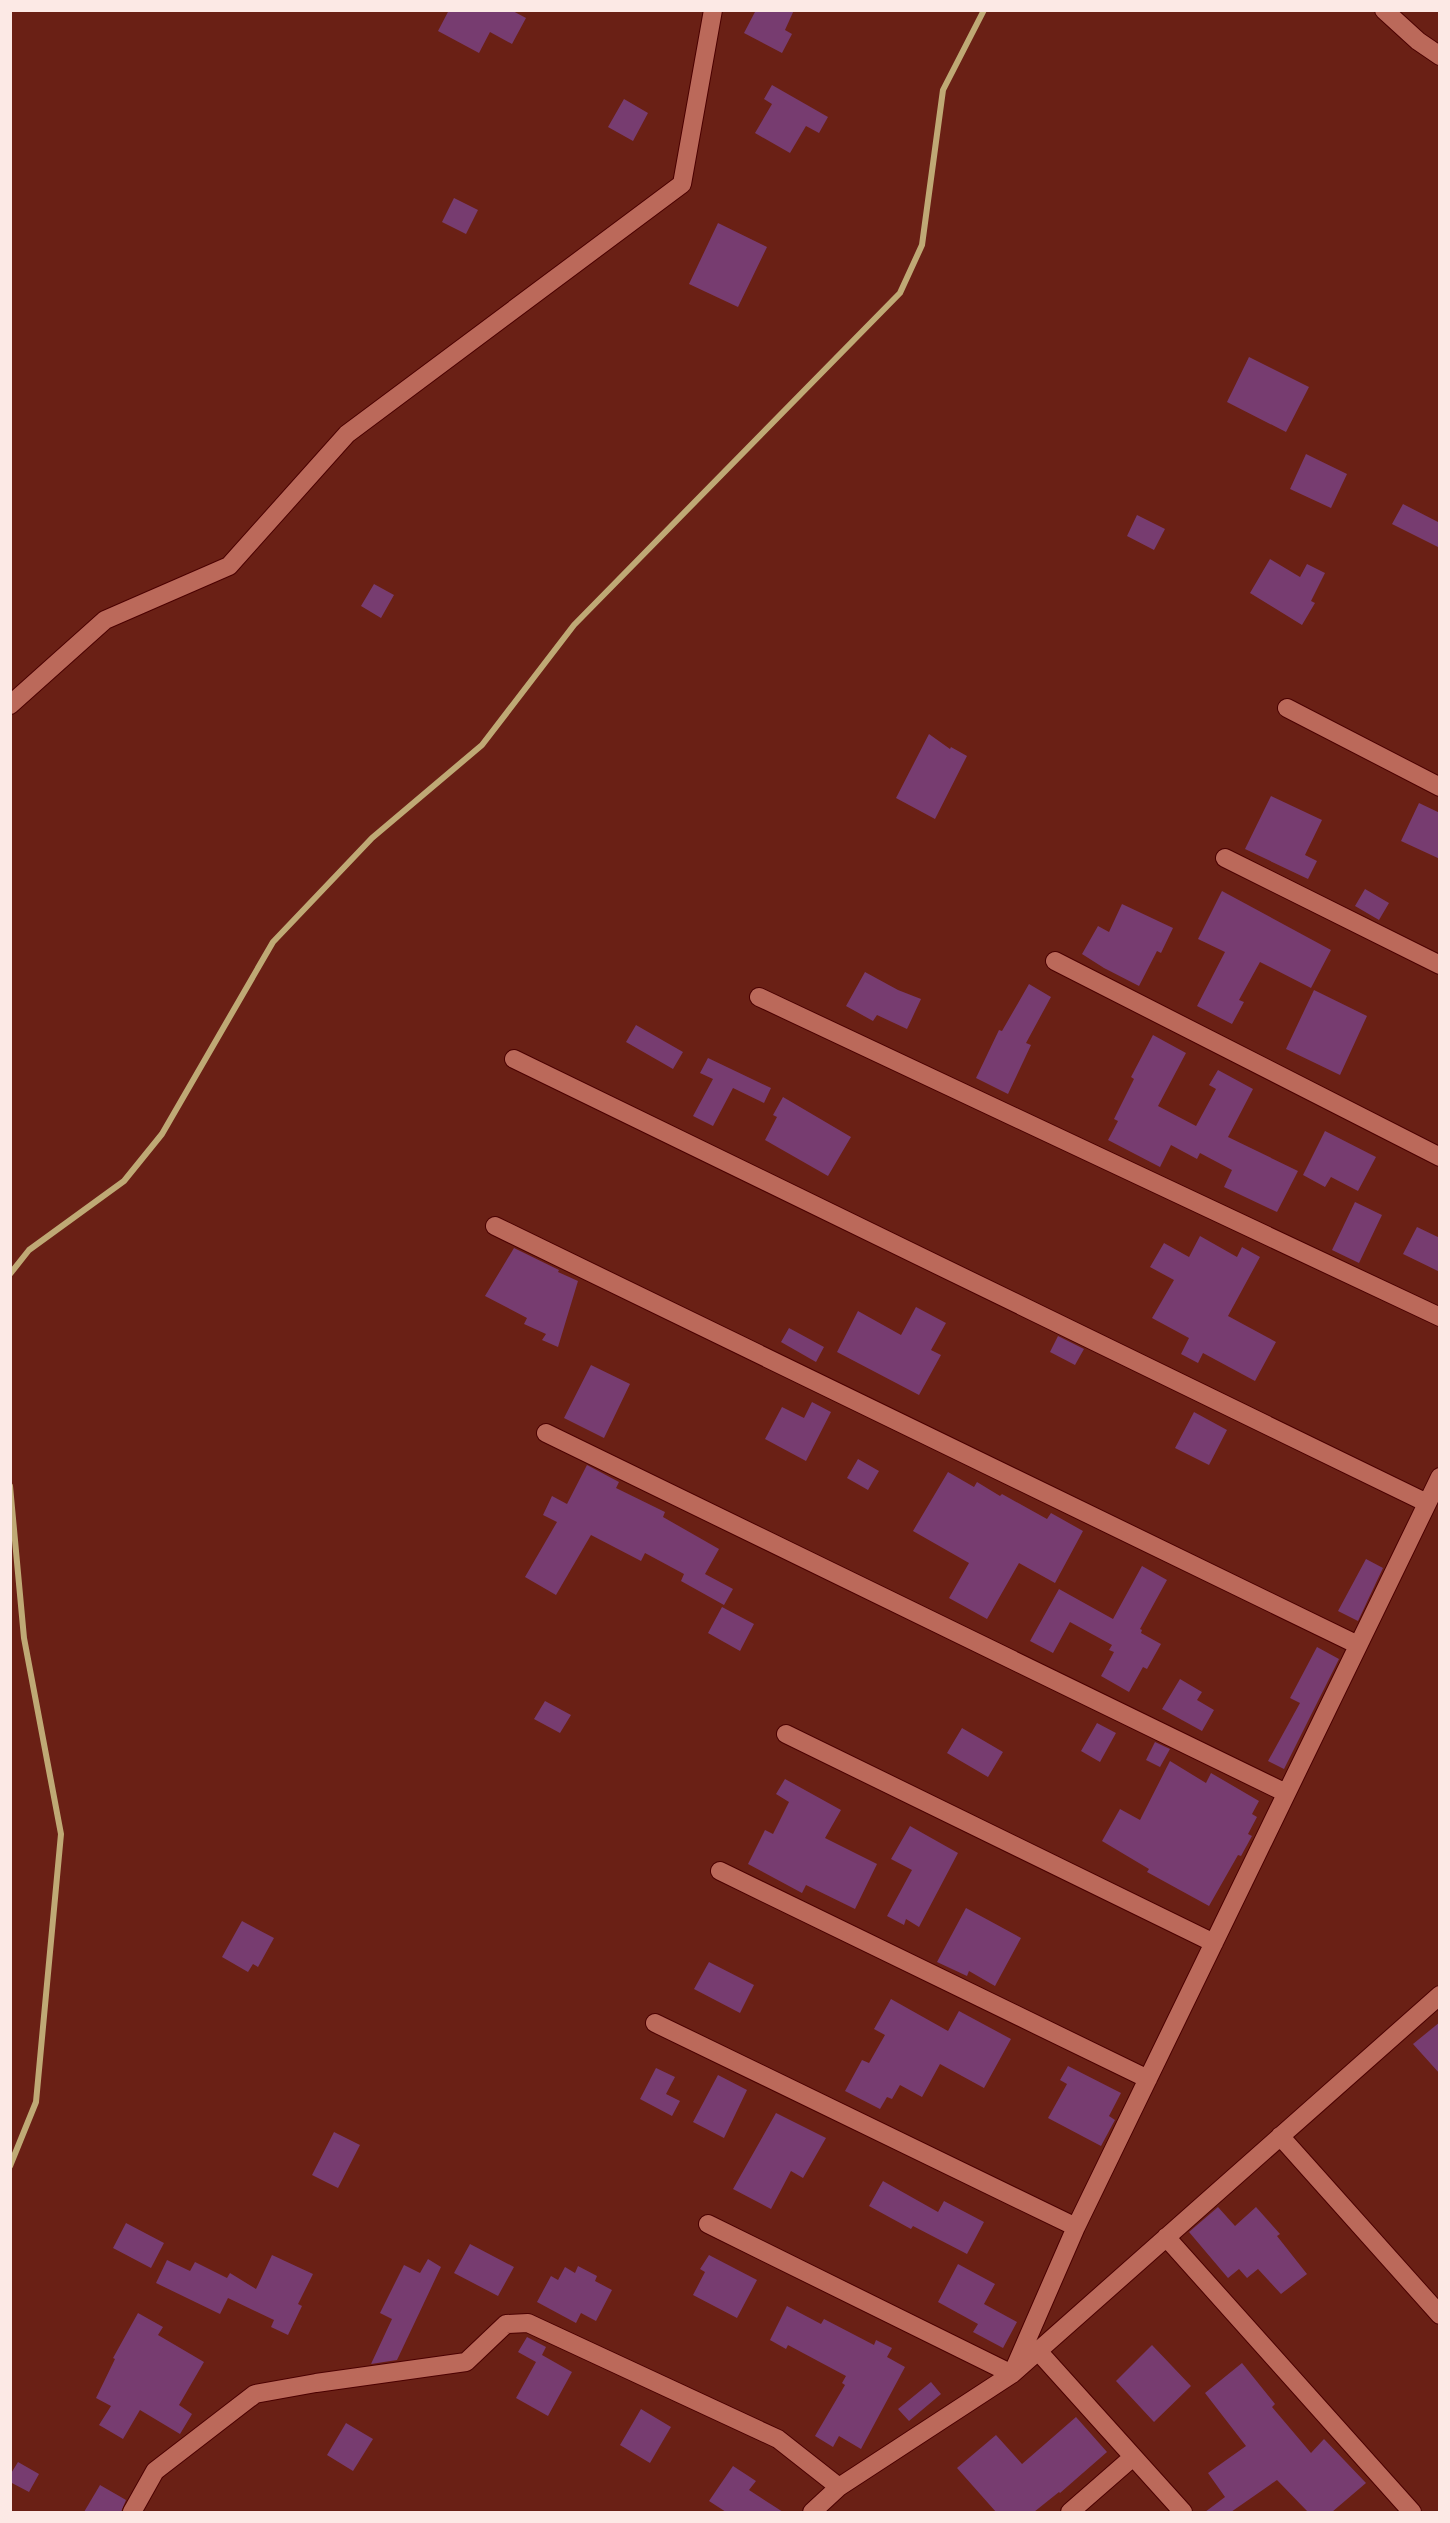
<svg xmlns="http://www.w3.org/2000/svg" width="1450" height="2523" viewBox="0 0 1450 2523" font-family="'Exo 2',sans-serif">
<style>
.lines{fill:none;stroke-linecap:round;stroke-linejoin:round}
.stream{stroke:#bfa975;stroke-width:6}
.building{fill:#773c70}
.street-casing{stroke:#4b0000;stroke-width:20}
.street{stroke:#bb695a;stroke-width:18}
</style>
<rect width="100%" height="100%" fill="#6a2015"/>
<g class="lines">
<path class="stream" d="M10,1274l19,-24 95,-69 38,-47 111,-192 99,-104 110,-93 92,-120 326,-332 22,-48 21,-155 41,-80
M10,1486l14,152 37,196 -25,268 -26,64"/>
</g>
<path class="building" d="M449,10h62l15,8 -14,26 -22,-12 -11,21 -41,-22z
M756,10h38l-9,20 7,4 -10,19 -38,-20z
M772,85l56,32 -9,16 -13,-7 -16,27 -35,-20 17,-29 -8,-5z
M624,99l24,14 -15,28 -25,-14z
M454,198l24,12 -12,24 -24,-12z
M718,223l49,24 -29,60 -49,-23z
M1249,357l60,30 -23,45 -59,-30z
M1306,454l41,20 -16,34 -41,-19z
M1403,504l37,19v25l-48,-24z
M1137,515l28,14 -11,21 -27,-14z
M1270,559l30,18 7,-13 18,9 -14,28 4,2 -13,22 -52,-32z
M374,584l20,11 -13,23 -20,-12z
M929,734l21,15 1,-2 16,9 -32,63 -39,-21z
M1271,796l51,24 -17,35 12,6 -9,18 -63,-30z
M1419,803l21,10v46l-39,-18z
M1365,889l24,14 -10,17 -24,-14z
M1222,891l109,59 -20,38 -51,-26 -21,38 5,2 -12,22 -35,-18 28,-54 -27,-13z
M1122,904l51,24 -12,25 -4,-2 -18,35 -35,-18 -22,-14 16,-28 11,6z
M865,972l33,18 23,9 -14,30 -30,-14 -4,6 -27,-15z
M1029,984l22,13 -25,46 5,2 -23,49 -32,-16 23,-48 3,1z
M1314,990l53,26 -27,59 -54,-26z
M636,1025l47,27 -10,17 -47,-27z
M1153,1035l33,18 -28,53 38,20 20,-37 -7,-4 9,-15 35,19 -25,48 70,34 -21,41 -53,-25 8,-17 -32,-17 -3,6 -26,-14 -11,22 -52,-27 10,-19 -4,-2 20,-40 -3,-2z
M708,1058l63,30 -7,15 -31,-15 -20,38 -20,-10 20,-37 -13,-6z
M783,1097l68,40 -23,39 -63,-36 12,-23 -4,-2z
M1325,1131l51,26 -18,34 -27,-14 -6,10 -22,-12z
M1355,1202l27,13 -23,48 -27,-13z
M1417,1227l23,11v34l-37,-18z
M1200,1236l37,21 5,-10 18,10 -32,59 48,26 -21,39 -52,-28 -5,10 -17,-9 8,-16 -37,-20 22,-38 -24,-13 14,-24 25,14z
M514,1248l45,22 -1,2 20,9 -20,66 -16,-7 4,-6 -22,-10 3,-6 -42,-22z
M916,1307l30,16 -15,27 10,5 -22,40 -82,-43 21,-41 43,24z
M789,1328l35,19 -8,15 -35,-20z
M1058,1336l26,13 -9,16 -25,-13z
M591,1365l39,19 -26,54 -40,-20z
M812,1402l19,10 -25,49 -41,-22 17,-32 22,11z
M1194,1412l33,18 -18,35 -34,-17z
M858,1459l21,12 -11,19 -21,-12z
M587,1465l32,17 -3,6 49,24 -2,5 56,32 -14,25 28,15 -9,16 -43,-24 3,-7 -39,-21 -4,8 -50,-26 -35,60 -31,-18 32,-55 -14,-7 9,-19 15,8z
M948,1472l26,15 3,-5 23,14 2,-2 45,25 4,-6 32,18 -28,52 -36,-20 -32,56 -38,-21 20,-35 -56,-32z
M1366,1559l17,9 -25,53 -20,-10z
M1142,1566l25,14 -27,49 2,1 -1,3 20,11 -14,25 -4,-2 -14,25 -28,-16 13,-24 -5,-2 3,-5 -42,-23 -17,31 -23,-12 29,-52 54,30z
M722,1607l32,17 -14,27 -32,-18z
M1317,1647l22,12 -55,110 -16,-8 32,-58 -10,-5z
M1180,1679l22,13 -5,8 17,10 -12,21 -40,-22z
M545,1701l26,14 -11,18 -26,-14z
M1097,1723l19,10 -16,29 -19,-11z
M962,1728l41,24 -15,25 -41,-24z
M1155,1742l15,7 -10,18 -14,-7z
M1170,1761l36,22 5,-10 48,28 -7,13 5,3 -9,17 4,2 -11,20 -3,-1 -29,51 -62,-34 2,-3 -47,-28 18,-32 20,11z
M785,1779l56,31 -16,28 52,26 -22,45 -49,-24 -4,8 -54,-29 17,-34 8,4 16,-32 -13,-8z
M910,1826l48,27 -39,74 -13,-8 -2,6 -17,-9 25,-46 -21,-11z
M966,1908l55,30 -26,48 -26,-15 -2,5 -30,-14z
M242,1921l32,17 -16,29 -5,-3 -5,8 -26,-15z
M709,1962l45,23 -14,28 -46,-24z
M891,1999l57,32 11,-20 52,28 -27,49 -44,-24 -18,33 -22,-12 -8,14 -5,-2 -7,12 -35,-18 17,-31 7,3 16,-28 -11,-6z
M1440,2022v52l-27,-30z
M1068,2066l53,27 -12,23 6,4 -14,26 -53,-28 19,-34 -7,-4z
M656,2068l19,9 -9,17 14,7 -8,15 -32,-17z
M718,2075l29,15 -23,48 -31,-16z
M776,2113l50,25 -23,40 -12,-7 -20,38 -38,-20z
M334,2132l26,13 -22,43 -26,-13z
M883,2181l55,31 6,-11 40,21 -17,32 -54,-28 -2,3 -42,-23z
M1218,2207l17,19 21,-19 24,27 -3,2 30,38 -26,20 -23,-25 -11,9 -8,-9 -11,9 -39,-46z
M126,2223l38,20 -13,25 -38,-20z
M470,2244l44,23 -16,29 -44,-23z
M272,2255l41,19 -15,30 4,2 -14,29 -17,-8 3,-7 -46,-22 -8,16 -64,-31 11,-23 23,11 5,-9 32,16 3,-5 26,16z
M709,2255l48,25 -20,38 -44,-23 12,-23 -5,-3z
M428,2259l13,8 -44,93 -26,4 21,-45 -12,-6 24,-48 16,8z
M958,2264l37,20 -11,20 33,18 -14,26 -30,-16 5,-8 -40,-22z
M578,2266l19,10 -2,5 17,9 -16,31 -15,-8 -5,10 -39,-21 14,-26 7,4 7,-13 10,6z
M787,2306l34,18 3,-5 50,26 2,-5 16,8 -5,9 18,10 -44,82 -22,-13 -6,11 -18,-11 30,-51 -3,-2 4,-7 -58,-31 -2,4 -16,-9z
M138,2313l25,14 -5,8 46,27 -25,43 13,9 -12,20 -40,-24 -17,29 -24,-14 12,-19 -15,-8 19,-39 -2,-1z
M527,2337l19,10 -4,8 30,17 -24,44 -32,-18 20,-36 -18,-10z
M1152,2345l39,41 -37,36 -38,-41z
M1242,2363l33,41 -3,3 39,46 13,-14 42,44 -34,29h-24l-31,-32 -46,32h-26l20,-15 -17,-24 38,-27 -41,-53z
M931,2382l10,12 -32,27 -11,-12z
M641,2409l30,18 -21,36 -30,-18z
M1076,2417l31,35 -47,41 -1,-1 -25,20h-38l-39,-44 39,-33 26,29z
M346,2423l27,16 -20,32 -26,-16z
M18,2462l21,12 -10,18 -19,-10v-7z
M733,2466l23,15 -7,9 34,22h-57l-17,-11z
M100,2485l26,15 -5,12h-37z"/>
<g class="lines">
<defs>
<path id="street" d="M1384,10l34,31 22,15
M10,705l95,-85 124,-54 118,-132 335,-250 31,-174
M1287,708l153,79
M1225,858l215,107
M1055,961l385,196
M759,997l681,320
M514,1059l913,444
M495,1226l863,419
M546,1433l740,360
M786,1734l428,209
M720,1871l428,208
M655,2023l421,204
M1280,2136l160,179
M708,2224l304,150
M1166,2237l246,275
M1038,2351l145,161
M1012,2374l64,-147 364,-750
M132,2512l23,-41 100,-77 61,-11 150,-21 40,-38 22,-1 250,116 61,48
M812,2512l27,-25 173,-113 428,-379
M1070,2512l63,-55"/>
</defs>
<use href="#street" class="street-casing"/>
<use href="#street" class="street"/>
</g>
<rect width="1450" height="2523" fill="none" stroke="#fce9e5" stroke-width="24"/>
</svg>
